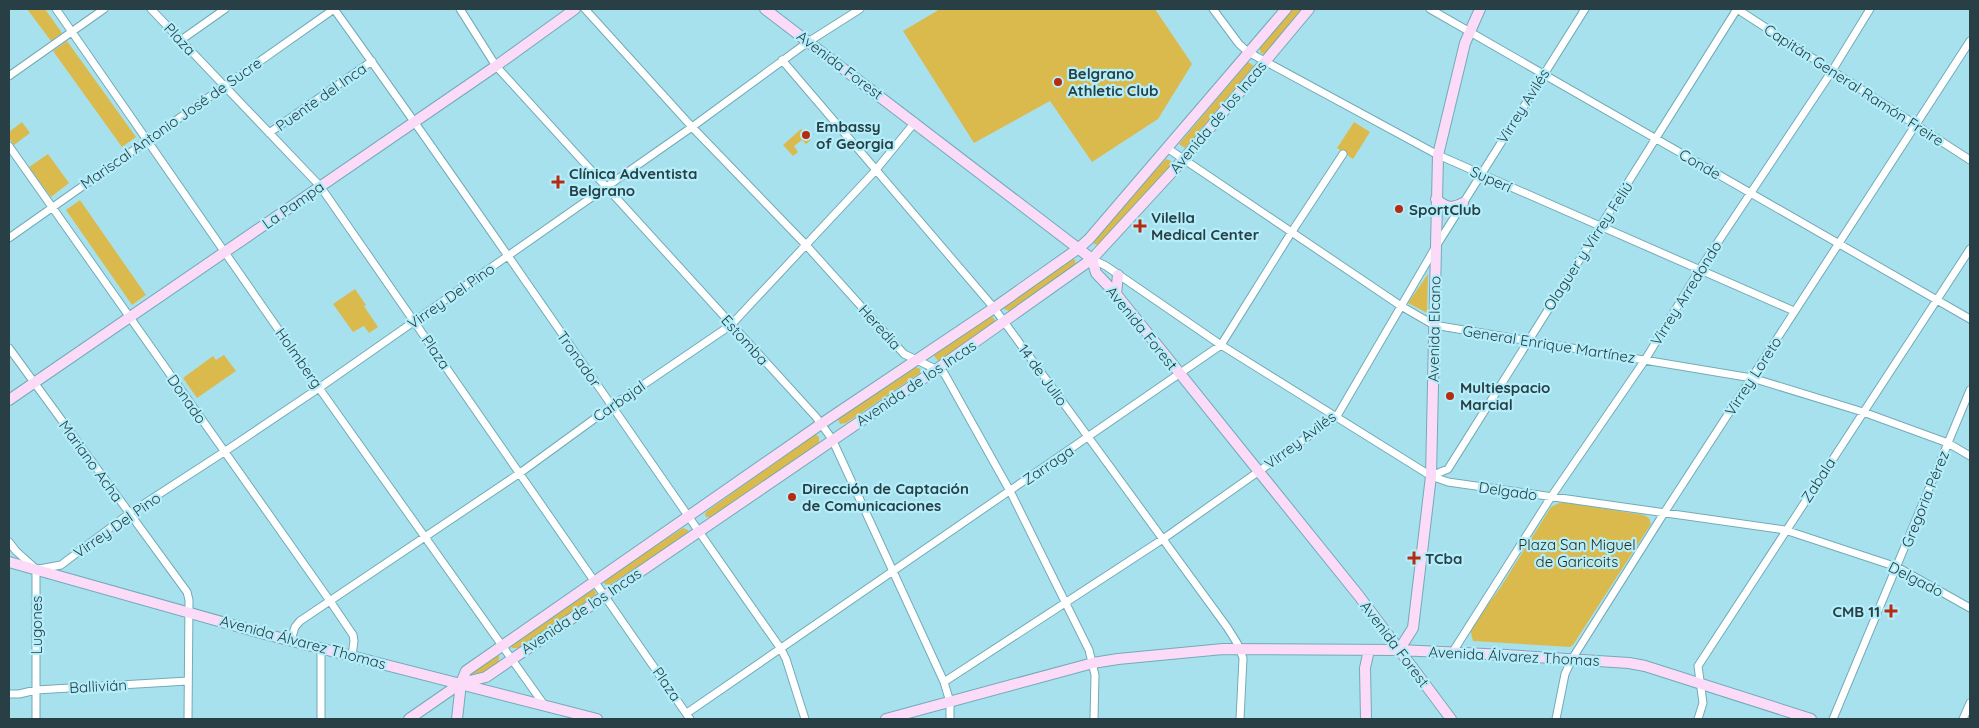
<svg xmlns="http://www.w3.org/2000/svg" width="1979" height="728" viewBox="0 0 1979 728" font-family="Quicksand,sans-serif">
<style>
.green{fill:#dbba4d}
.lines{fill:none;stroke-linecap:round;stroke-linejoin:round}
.street-casing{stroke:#73abb7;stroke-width:9}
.secondary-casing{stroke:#73abb7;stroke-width:12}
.street{stroke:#fff;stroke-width:7}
.secondary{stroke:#fbdbf7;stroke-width:10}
.poi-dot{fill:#b72b11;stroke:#b5eefb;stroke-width:2}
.labels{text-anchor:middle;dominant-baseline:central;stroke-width:4.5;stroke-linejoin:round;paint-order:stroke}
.street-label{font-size:15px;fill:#284045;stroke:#b5eefb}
.poi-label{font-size:15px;font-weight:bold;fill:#284045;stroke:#b5eefb;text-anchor:start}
.park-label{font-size:15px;fill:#302a16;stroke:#b5eefb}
</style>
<rect width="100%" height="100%" fill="#a8e1ee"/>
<path class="green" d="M27,9h18l17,24 -11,8z
M940,9h215l37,55 -34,55 -66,43 -42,-61 -76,42 -71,-112z
M1292,9h11l-38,45 -4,-1 -2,-6z
M67,41l69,96 -14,10 -69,-96z
M1248,62l6,4 -69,82 -6,-4z
M22,122l8,11 -16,12 -5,-7v-6z
M1354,122l16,10 -17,27 -16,-11z
M801,129l10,11 -5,4 -4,-4 -8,6 4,6 -5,4 -10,-11z
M48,154l21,29 -18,14 -22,-30z
M1166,159l5,2 2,4 -73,80 -6,-1 -1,-5z
M80,200l66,95 -14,10 -66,-95z
M1070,258l5,2 1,5 -66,46 -6,-2v-4z
M1428,274l-1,39 -19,-10z
M355,289l11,16 -2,1 14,21 -9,6 -5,-7 -11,6 -20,-28z
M991,314l6,10 -58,38 -7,-9z
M224,355l12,16 -39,27 -14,-20 30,-22 3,4z
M914,366l6,3v4l-74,50 -6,1 -2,-5 2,-3z
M815,434l4,3v6l-108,74h-5l-1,-3 1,-2z
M1559,503h9l76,12 5,3 2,6 -78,121 -3,2 -97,-6 -3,-12 30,-41 51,-81z
M683,528l5,2 1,4 -80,51 -5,-1 1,-5z
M592,588l4,4 -1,4 -76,52h-7l-1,-2z
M495,655l4,1v6l-21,15 -4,-1 -2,-3z"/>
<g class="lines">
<defs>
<path id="street" d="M56,9l263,379 226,318
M151,9l169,177 370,533
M334,9c152,211 297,427 447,640l5,10 19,60
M460,9l36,57 320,351 16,22 112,243 6,20v17
M585,9l107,118 114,118 98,109 40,19 66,118 79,159 6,25 -1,44
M1213,9l26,35 9,8 190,103 356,156
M1430,9l540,310
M1737,9l233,151
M181,40l44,-31
M782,60l212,248 233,319 10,16 6,15 -3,61
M9,76l95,-67
M269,133l103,-72
M9,146l321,455 23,34 1,6 -2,15
M1167,148l234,158 33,19 318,53 111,34 85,31 22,13
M9,238l325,-229
M1092,259l14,7 115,79 210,131 17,6 337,48 112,37 73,41
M9,348l178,244 2,8 -1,119
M1431,476l17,-7 289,-460
M9,542l7,9 20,18v150
M39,569l22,-4 69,-52 94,-61 95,-64 373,-261 116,-85 52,-33
M291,640l4,-13 5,-6 220,-148 92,-67 119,-81 144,-154 40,-49
M321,648v71
M1452,653l99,-156 94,-137 55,-91 132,-198 38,-62
M944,682l219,-143 174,-123 98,-168 150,-239
M9,694h10l17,-4 152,-9
M687,713l534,-368 70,-112 52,-79
M1556,719l9,-45 7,-15 92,-146 306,-472
M1698,719l5,-16 -5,-37 272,-417
M1833,719l137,-329
M1963,719l7,-16"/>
<path id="secondary" d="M765,9l327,250 4,14 20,21 243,302 92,123
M1436,199c10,9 16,10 27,4
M1116,294l2,-19
M9,400l487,-334 79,-57
M9,562l252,71 336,86
M1399,650l14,-22 18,-152 7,-321 27,-112 15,-34
M409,719l52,-36 25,-6 451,-308 155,-110 91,-99 126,-151
M457,719l4,-36 5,-12 355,-247 173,-116 85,-60 10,-9 197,-230
M886,719l207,-56 25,-4 105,-10 176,1 107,5 123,8 16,3 166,53
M1366,719l-1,-51 4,-18"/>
</defs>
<use href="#street" class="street-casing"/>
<use href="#secondary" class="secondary-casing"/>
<use href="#street" class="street"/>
<use href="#secondary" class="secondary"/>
</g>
<g class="poi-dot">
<circle cx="1058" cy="82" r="5"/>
<circle cx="806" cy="135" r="5"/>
<path d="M555.5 174.5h5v5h5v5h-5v5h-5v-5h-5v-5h5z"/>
<circle cx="1399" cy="209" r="5"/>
<path d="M1137.5 218.5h5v5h5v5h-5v5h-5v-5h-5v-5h5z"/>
<circle cx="1450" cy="396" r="5"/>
<circle cx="792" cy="497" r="5"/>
<path d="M1411.5 550.5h5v5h5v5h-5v5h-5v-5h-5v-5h5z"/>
<path d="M1888.5 603.5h5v5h5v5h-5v5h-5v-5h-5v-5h5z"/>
</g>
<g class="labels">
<g class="street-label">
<text transform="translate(180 39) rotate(47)">Plaza</text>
<text transform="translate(840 65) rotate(37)">Avenida Forest</text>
<text transform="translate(1854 85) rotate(33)">Capitán General Ramón Freire</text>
<text transform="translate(321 97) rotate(-35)">Puente del Inca</text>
<text transform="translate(1523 106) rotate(-58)">Virrey Avilés</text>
<text transform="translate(1218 117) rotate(-50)">Avenida de los Incas</text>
<text transform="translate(171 123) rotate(-35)">Mariscal Antonio José de Sucre</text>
<text transform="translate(1700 164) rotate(30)">Conde</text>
<text transform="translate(1491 179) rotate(24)">Superí</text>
<text transform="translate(293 205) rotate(-35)">La Pampa</text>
<text transform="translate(1588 246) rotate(-57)">Olaguer y Virrey Feliú</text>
<text transform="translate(1686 293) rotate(-58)">Virrey Arredondo</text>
<text transform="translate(451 296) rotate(-35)">Virrey Del Pino</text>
<text transform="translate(880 327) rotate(48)">Heredia</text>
<text transform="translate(1142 328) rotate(51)">Avenida Forest</text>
<text transform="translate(1434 329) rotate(-89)">Avenida Elcano</text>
<text transform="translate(745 340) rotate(48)">Estomba</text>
<text transform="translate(1549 344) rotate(9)">General Enrique Martínez</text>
<text transform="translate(436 352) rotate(55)">Plaza</text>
<text transform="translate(299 358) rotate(55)">Holmberg</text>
<text transform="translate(579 359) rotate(55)">Tronador</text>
<text transform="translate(1043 375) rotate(54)">14 de Julio</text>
<text transform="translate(1753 376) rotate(-57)">Virrey Loreto</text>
<text transform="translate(916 383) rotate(-34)">Avenida de los Incas</text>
<text transform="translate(187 399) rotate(55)">Donado</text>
<text transform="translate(619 401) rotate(-35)">Carbajal</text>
<text transform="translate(1300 440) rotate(-37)">Virrey Avilés</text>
<text transform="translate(91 461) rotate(54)">Mariano Acha</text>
<text transform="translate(1048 465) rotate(-34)">Zarraga</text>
<text transform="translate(1818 480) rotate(-57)">Zabala</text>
<text transform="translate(1508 491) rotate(8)">Delgado</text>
<text transform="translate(1925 499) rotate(-68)">Gregoria Pérez</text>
<text transform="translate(117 525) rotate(-35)">Virrey Del Pino</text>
<text transform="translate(1916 579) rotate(27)">Delgado</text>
<text transform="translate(581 611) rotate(-34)">Avenida de los Incas</text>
<text transform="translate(36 625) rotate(-90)">Lugones</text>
<text transform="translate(303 642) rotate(15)">Avenida Álvarez Thomas</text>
<text transform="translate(1395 644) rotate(53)">Avenida Forest</text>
<text transform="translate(1514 656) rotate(3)">Avenida Álvarez Thomas</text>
<text transform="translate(667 684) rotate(55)">Plaza</text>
<text transform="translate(98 686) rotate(-3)">Ballivián</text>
</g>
<g class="poi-label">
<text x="1068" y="73">Belgrano<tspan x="1068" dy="17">Athletic Club</tspan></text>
<text x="816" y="126">Embassy<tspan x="816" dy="17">of Georgia</tspan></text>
<text x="569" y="173">Clínica Adventista<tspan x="569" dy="17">Belgrano</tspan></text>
<text x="1409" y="209">SportClub</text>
<text x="1151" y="217">Vilella<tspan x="1151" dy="17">Medical Center</tspan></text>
<text x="1460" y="387">Multiespacio<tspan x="1460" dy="17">Marcial</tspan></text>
<text x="802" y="488">Dirección de Captación<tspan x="802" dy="17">de Comunicaciones</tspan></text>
<text x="1425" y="558">TCba</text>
<text x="1880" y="611" text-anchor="end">CMB 11</text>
</g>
<g class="park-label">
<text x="1577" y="544">Plaza San Miguel<tspan x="1577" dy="17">de Garicoits</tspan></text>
</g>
</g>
<rect width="1979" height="728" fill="none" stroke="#284045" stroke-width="20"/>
</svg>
